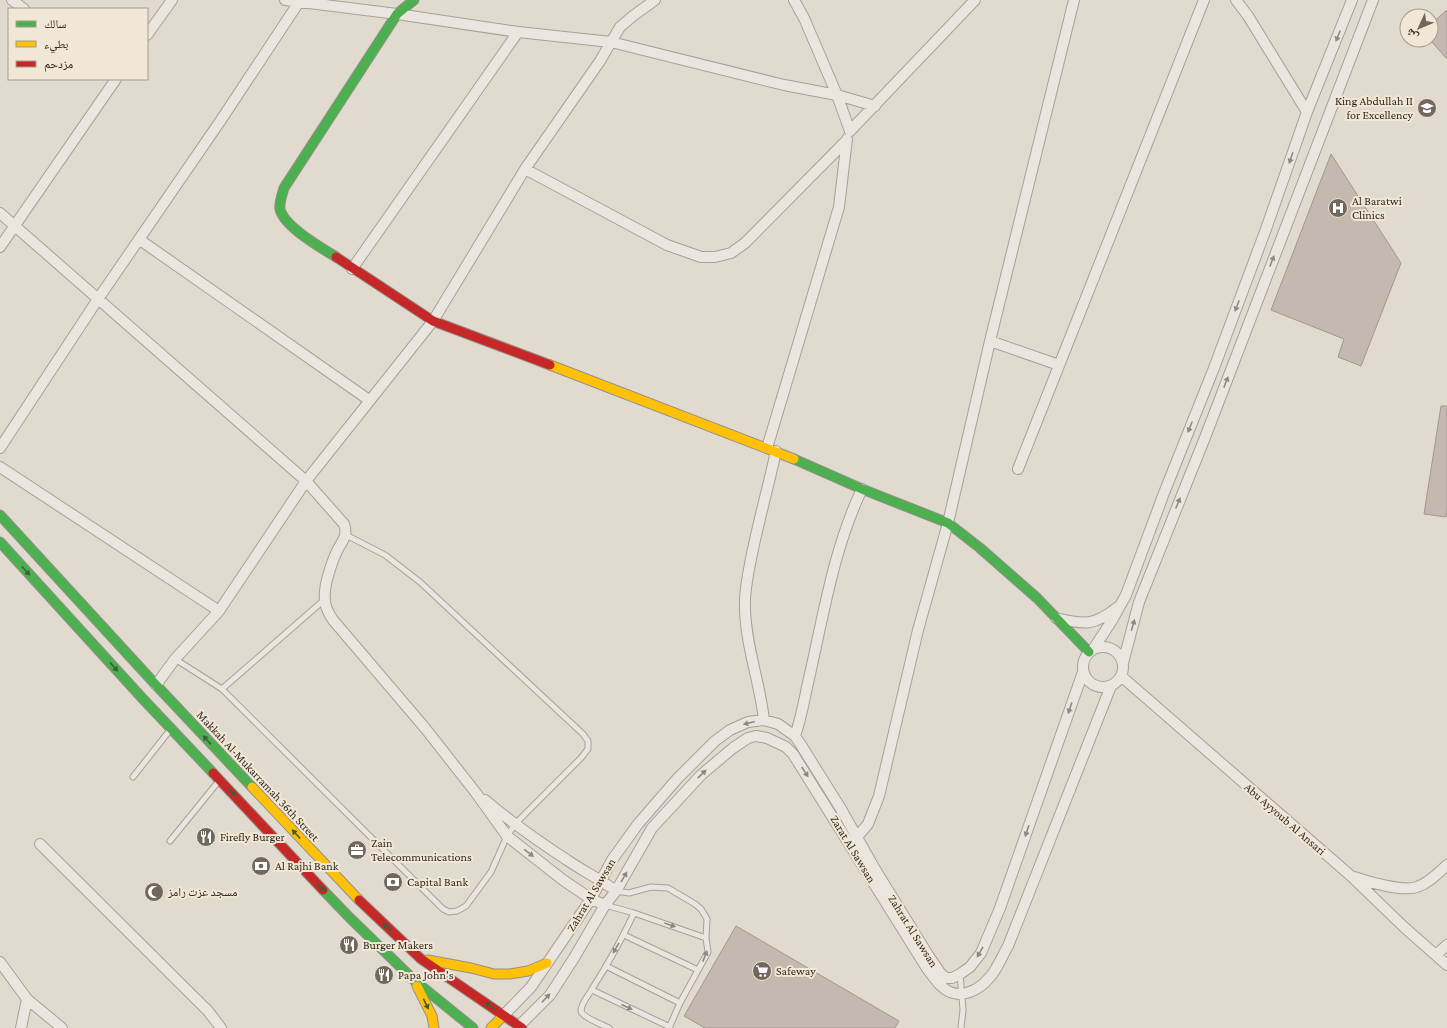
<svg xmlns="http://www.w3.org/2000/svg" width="1447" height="1028" viewBox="0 0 1447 1028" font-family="'Crimson Pro','Noto Naskh Arabic',serif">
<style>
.building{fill:#c4b9b0;stroke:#a1978e}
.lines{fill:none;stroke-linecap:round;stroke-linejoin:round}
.lane-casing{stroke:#a7a097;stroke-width:7}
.street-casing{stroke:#a7a097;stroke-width:12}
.fast-casing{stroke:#968f88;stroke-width:11}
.slow-casing{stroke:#968f88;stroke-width:11}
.jam-casing{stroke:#968f88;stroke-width:11}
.lane{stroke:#eae6df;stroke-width:5}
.street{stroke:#eae6df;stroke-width:10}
.fast{stroke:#4caf50;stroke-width:9}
.slow{stroke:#ffc107;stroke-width:9}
.jam{stroke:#c62828;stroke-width:9}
.oneway{fill:#8f8880}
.oneway2{fill:#3e5f33}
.labels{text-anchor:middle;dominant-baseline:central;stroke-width:4;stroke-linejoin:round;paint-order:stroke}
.poi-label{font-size:12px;fill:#342920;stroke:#f1e7d6;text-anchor:start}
.street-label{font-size:12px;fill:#342920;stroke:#f1e7d6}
</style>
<rect width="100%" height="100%" fill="#e1dacf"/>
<path class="building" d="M1447,10v49l-16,-18v-17z
M1331,154l70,109 -40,103 -23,-9 6,-18 -73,-29z
M1441,406h6v104l-1,7 -22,-3z
M736,926l163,95 -4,7h-190l-21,-12z"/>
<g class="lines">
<defs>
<path id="lane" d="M175,659l47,30 221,220 6,3 8,-1 9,-5 25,-34 16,-36 8,-12 66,-66 7,-9v-8l-5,-7 -163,-152 -35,-27 -39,-20
M222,689l102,-89
M133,777l37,-47
M170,841l48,-59
M616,891l13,2 22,-6 17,1 27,16 6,5 6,10 -1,19 2,14 -28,51 -11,25
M605,905l29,8 72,25
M624,935l74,35
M606,966l74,37
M960,974l3,36 -2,18
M592,990l78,37
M609,1028c-6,-3 -27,-11 -28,-17 0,-8 8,-16 11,-22 16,-25 30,-50 42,-76"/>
<path id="street" d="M12,0l12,9
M285,0l112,14 121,18 93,10 173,43 53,10 13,36 125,-131
M794,0l10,18 33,77 38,11
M1236,0l12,16 59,96
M147,35l25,-35
M525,169l142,76 34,12h14l16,-4 14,-10 101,-102
M0,213l306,268 38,43c4,11 -1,16 -6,25 -6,12 -15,38 -13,51 0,7 4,14 8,20l92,108 51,65 31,43 56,44 28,19 14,6
M140,240l229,160
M0,247l116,-168
M352,269l166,-237
M990,341l69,24
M0,448l98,-149 123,-179 78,-118
M767,448l72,-241 8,-68
M0,467l219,144
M1018,469l186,-469
M1056,618c29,7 38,8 62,-11
M1083 667a20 20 0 1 1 40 0a20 20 0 1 1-40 0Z
M1094,648l17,-26 15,-27 38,-102 50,-125 52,-139 41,-117 45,-112
M1123,663l16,-61 67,-167 167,-435
M1121,676l230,200 54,52 42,37
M156,685l19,-26 44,-48 87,-130 127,-160 92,-152 75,-108 20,-34 13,-11 22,-16
M764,720c-4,-37 -18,-73 -19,-111 -1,-15 2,-30 5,-45 7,-38 18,-75 26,-113
M795,736c7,-20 10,-41 15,-62 14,-62 24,-126 52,-185
M485,800c26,22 53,41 82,60 16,11 33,19 49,31
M852,839l5,-2 11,-13 11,-28 39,-166 30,-107 42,-182 84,-341
M40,844l168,167 13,17
M1354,877c14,5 50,15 63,10 12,-4 21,-14 30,-22
M1436,955l11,-10
M0,962l27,37 35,29
M503,1016l28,-29 60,-88 21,-39 26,-36 39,-45 38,-38 15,-11 18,-8 16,-2 14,4 17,12 6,9 40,64 35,62 52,84 13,19 5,4h6l8,-4 10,-7 11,-14 19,-45 83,-236
M519,1026l31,-31 24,-37 31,-53 11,-14 36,-63 49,-53 32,-27 15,-10 8,-2 11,2 19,9 7,7 135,216c6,7 12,18 22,22 14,6 30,-3 39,-14 8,-8 13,-22 19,-32l103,-260
M21,1028l6,-29"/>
<path id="fast" d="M336,257c-14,-9 -52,-30 -56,-48 -1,-6 2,-14 4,-21l113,-174 17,-14
M794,459l68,30 86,34 32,25 57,50 52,54
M0,515l156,170 96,102
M0,542l143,157 70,74
M323,890l27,28 65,63 58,47"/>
<path id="slow" d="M550,365l244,94
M252,787l107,113
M428,960l43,8 23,6h16l18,-3 19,-8
M417,986l15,30 2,12
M491,1028l12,-12"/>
<path id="jam" d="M336,257l97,64 117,44
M213,773l110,117
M359,900l62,59 101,69"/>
</defs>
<use href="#lane" class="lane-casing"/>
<use href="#street" class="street-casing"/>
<use href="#fast" class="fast-casing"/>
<use href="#slow" class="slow-casing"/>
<use href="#jam" class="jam-casing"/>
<use href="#lane" class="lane"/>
<use href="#street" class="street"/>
<use href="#fast" class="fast"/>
<use href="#slow" class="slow"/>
<use href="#jam" class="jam"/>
</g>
<defs><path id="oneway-solid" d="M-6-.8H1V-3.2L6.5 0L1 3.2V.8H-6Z"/></defs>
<g class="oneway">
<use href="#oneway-solid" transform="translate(1338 36) rotate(112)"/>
<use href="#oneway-solid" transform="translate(1291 158) rotate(109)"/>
<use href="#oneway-solid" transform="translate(1272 261) rotate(-69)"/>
<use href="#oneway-solid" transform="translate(1237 306) rotate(111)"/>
<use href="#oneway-solid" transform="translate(1226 382) rotate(-69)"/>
<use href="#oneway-solid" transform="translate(1190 427) rotate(112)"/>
<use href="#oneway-solid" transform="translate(1178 503) rotate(-68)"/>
<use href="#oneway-solid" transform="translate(1133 625) rotate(-74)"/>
<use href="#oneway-solid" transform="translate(1070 708) rotate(109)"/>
<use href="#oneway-solid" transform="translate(749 723) rotate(166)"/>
<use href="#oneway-solid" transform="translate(805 772) rotate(57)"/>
<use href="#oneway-solid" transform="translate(702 774) rotate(-44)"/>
<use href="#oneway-solid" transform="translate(1027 831) rotate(109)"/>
<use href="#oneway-solid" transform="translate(529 853) rotate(38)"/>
<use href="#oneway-solid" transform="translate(624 877) rotate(-60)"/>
<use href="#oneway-solid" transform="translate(670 925) rotate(19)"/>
<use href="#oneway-solid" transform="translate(616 948) rotate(120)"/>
<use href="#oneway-solid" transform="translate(980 952) rotate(120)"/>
<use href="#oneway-solid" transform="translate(705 956) rotate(-69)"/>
<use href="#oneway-solid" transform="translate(546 998) rotate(-47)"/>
<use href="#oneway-solid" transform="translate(627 1007) rotate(25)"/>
</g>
<g class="oneway2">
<use href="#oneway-solid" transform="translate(26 571) rotate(48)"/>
<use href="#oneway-solid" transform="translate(114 667) rotate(48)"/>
<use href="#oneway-solid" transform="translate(207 740) rotate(-133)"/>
<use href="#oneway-solid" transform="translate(232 792) rotate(47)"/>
<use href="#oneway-solid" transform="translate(296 834) rotate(-133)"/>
<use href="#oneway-solid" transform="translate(321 887) rotate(47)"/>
<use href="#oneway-solid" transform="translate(387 927) rotate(-137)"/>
<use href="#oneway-solid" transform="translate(426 1004) rotate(64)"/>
<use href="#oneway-solid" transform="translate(490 1006) rotate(-145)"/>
</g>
<defs>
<symbol id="school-disc" viewBox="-11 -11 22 22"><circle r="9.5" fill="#71675d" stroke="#f1e7d6"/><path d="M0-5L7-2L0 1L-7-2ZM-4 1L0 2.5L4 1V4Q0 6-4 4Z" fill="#fff"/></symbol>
<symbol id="hospital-disc" viewBox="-11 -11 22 22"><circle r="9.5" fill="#71675d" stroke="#f1e7d6"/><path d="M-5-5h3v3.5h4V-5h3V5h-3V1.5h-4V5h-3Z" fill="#fff"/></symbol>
<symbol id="restaurant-disc" viewBox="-11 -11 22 22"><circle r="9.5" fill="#71675d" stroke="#f1e7d6"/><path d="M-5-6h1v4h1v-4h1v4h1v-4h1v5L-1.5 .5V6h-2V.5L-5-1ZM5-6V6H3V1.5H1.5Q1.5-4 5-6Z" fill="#fff"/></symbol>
<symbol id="office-disc" viewBox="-11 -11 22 22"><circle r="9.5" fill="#71675d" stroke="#f1e7d6"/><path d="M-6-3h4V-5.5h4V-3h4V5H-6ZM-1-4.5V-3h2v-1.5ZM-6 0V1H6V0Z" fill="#fff"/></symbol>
<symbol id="bank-disc" viewBox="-11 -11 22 22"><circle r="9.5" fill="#71675d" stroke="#f1e7d6"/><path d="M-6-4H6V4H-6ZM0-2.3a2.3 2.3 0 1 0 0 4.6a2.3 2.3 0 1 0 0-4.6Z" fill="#fff"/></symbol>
<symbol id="mosque-disc" viewBox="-11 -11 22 22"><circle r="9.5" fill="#71675d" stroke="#f1e7d6"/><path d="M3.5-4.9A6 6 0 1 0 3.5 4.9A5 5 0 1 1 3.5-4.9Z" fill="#fff"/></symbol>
<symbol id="supermarket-disc" viewBox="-11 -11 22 22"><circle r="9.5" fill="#71675d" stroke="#f1e7d6"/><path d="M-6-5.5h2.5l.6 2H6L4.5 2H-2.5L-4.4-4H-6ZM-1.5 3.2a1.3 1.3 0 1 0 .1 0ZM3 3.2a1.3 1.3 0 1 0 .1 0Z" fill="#fff"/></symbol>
</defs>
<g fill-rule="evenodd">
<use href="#school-disc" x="1416" y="97" width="22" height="22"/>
<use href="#hospital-disc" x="1327" y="197" width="22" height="22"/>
<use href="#restaurant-disc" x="195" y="826" width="22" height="22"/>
<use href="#office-disc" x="346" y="839" width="22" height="22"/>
<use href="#bank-disc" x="250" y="855" width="22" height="22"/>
<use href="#bank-disc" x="382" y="871" width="22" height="22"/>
<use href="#mosque-disc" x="143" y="881" width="22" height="22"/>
<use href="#restaurant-disc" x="338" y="934" width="22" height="22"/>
<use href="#supermarket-disc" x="751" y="960" width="22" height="22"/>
<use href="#restaurant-disc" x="373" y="964" width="22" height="22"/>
</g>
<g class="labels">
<g class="poi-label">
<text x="1413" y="101" text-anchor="end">King Abdullah II<tspan x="1413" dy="14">for Excellency</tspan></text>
<text x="1352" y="201">Al Baratwi<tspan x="1352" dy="14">Clinics</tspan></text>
<text x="220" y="837">Firefly Burger</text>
<text x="371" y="843">Zain<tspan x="371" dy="14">Telecommunications</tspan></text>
<text x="275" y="866">Al Rajhi Bank</text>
<text x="407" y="882">Capital Bank</text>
<text x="168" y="892">مسجد عزت رامز</text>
<text x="363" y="945">Burger Makers</text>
<text x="776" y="971">Safeway</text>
<text x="398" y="975">Papa John's</text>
</g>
<g class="street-label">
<text transform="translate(258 776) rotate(47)">Makkah Al-Mukarramah 36th Street</text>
<text transform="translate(1285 819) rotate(41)">Abu Ayyoub Al Ansari</text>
<text transform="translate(853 849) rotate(59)">Zarat Al Sawsan</text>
<text transform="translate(591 895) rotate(-59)">Zahrat Al Sawsan</text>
<text transform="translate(913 931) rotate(58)">Zahrat Al Sawsan</text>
</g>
</g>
<rect x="8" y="8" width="140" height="72" fill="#f1e7d6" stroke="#a59b8d"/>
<rect x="16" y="21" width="20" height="6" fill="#4caf50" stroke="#a59b8d"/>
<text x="44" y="28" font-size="12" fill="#342920">سالك</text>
<rect x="16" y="41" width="20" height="6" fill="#ffc107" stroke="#a59b8d"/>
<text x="44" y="48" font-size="12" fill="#342920">بطيء</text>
<rect x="16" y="61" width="20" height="6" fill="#c62828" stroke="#a59b8d"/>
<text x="44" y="68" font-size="12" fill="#342920">مزدحم</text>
<g transform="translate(1419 28) rotate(226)"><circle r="19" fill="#f1e7d6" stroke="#a59b8d"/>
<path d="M0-3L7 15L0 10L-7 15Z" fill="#71675d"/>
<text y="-6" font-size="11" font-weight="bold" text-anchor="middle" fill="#342920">ش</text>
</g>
</svg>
